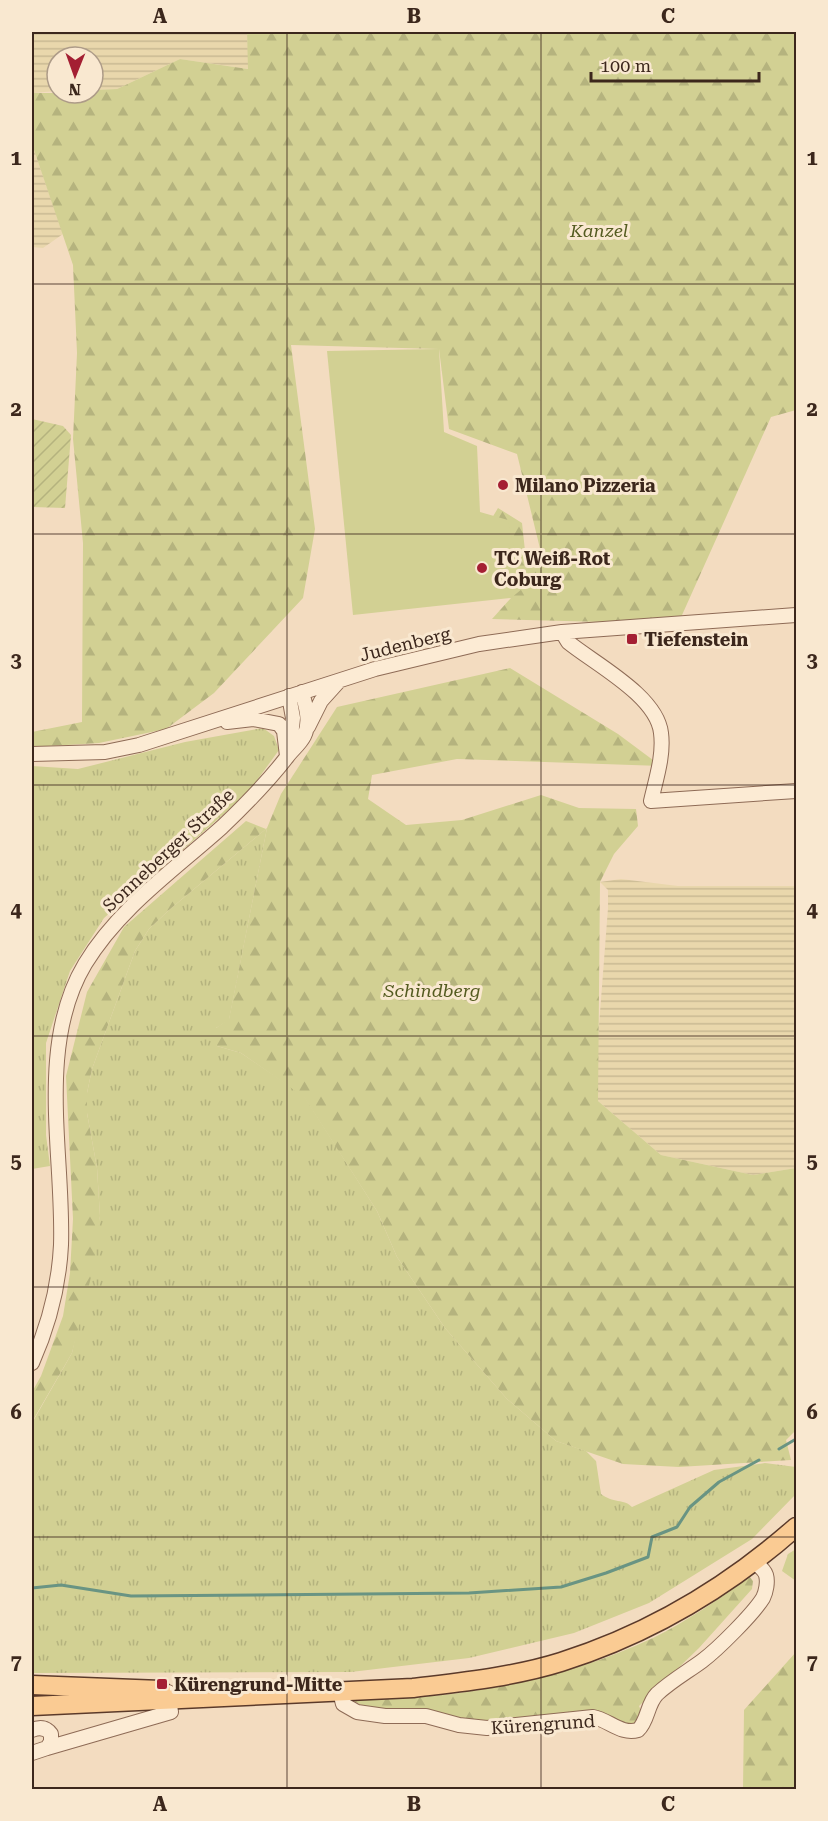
<svg xmlns="http://www.w3.org/2000/svg" width="828" height="1821" viewBox="0 0 828 1821" font-family="'Roboto Serif',serif">
<style>
.farmland{fill:url(#farmland-rules)}
.grass{fill:url(#grass-tufts)}
.forest{fill:url(#forest-firs)}
.park{fill:#d2d093}
.garden{fill:url(#garden-furrows)}
.lines{fill:none;stroke-linecap:round;stroke-linejoin:round}
.stream{stroke:#699483;stroke-width:3}
.minor-casing{stroke:#8e6b56;stroke-width:16}
.major-casing{stroke:#5b3a2a;stroke-width:21}
.minor{stroke:#fcebd4;stroke-width:14}
.major{stroke:#facb93;stroke-width:18}
.grid{fill:none;stroke:#3c271c;stroke-width:1.5;stroke-opacity:0.55}
.poi-dot{fill:#a41f33;stroke:#f9e8d0;stroke-width:2}
.labels{text-anchor:middle;dominant-baseline:central;stroke-width:6;stroke-linejoin:round;paint-order:stroke}
.park-label{font-size:18px;font-style:italic;fill:#545b20;stroke:#f9e8d0}
.poi-label{font-size:18px;font-weight:bold;fill:#3c271c;stroke:#f9e8d0;text-anchor:start}
.street-label{font-size:18px;fill:#3c271c;stroke:#f9e8d0}
.neatline{fill:none;stroke:#3c271c;stroke-width:2}
.grid-label{font-size:20px;text-anchor:middle;font-weight:bold;fill:#3c271c}
</style>
<defs>
<pattern id="farmland-rules" width="6" height="5" patternUnits="userSpaceOnUse" patternTransform="scale(1.5)"><rect width="6" height="5" fill="#e9d7ac"/><path d="M0 2.5h6" fill="none" stroke="#c9b993"/></pattern>
<pattern id="grass-tufts" width="24" height="20" patternUnits="userSpaceOnUse" patternTransform="scale(1.5)"><rect width="24" height="20" fill="#d2d093"/><path d="M3 7l-1-3M5 7V3M7 7l1-3M15 17l-1-3M17 17v-4M19 17l1-3" fill="none" stroke="#b5b37e"/></pattern>
<pattern id="forest-firs" width="22" height="20" patternUnits="userSpaceOnUse" patternTransform="scale(1.5)"><rect width="22" height="20" fill="#d2d093"/><path d="M5 1l3.5 6h-7zM16 11l3.5 6h-7z" fill="#b5b37e"/></pattern>
<pattern id="garden-furrows" width="10" height="10" patternUnits="userSpaceOnUse" patternTransform="scale(1.5)"><rect width="10" height="10" fill="#d2d093"/><path d="M-1 1l2-2M0 10L10 0M9 11l2-2" fill="none" stroke="#b5b37e"/></pattern>
</defs>
<rect width="100%" height="100%" fill="#f3dcc0"/>
<path class="farmland" d="M32,32h215l2,37 -69,-10 -63,30 -24,1v-33h-36v34l-25,2z
M32,144l31,90 -20,14 -11,-1z
M621,879l57,7h118v282l-43,7 -92,-20 -63,-54 -3,-23 13,-170v-18l-8,-8z"/>
<path class="grass" d="M263,728l11,8 5,14 -32,44 -143,124 -34,53 -24,72v92l4,31 -18,3v-403l46,3 107,-27z
M267,828l-38,192 -13,8 1,18 24,7 63,43 73,115 20,46 48,71 62,71 49,42 30,10 10,10 5,33c11,9 24,5 31,13l82,-37 51,-7 31,4v27l-44,45 -103,64 -75,30 -105,25 -118,14 -319,1v-250l40,-70 28,-137 -3,-48 -10,-55v-20l5,-24 43,-118 14,-22 20,-19z"/>
<path class="forest" d="M247,32h549v378l-25,7 -93,207 -186,-5 19,-21 -31,-60 18,-30 24,15 4,37 18,5 -27,-111 -68,-25 -10,-80 -148,-4 24,184 -12,69 -89,95 -48,36 -67,14 -67,4v-15l50,-10 1,-179 -10,-104 4,-86 -4,-88 -41,-121v-51h61v-3l24,-1 63,-30 68,10z
M510,668l108,66 43,32 -204,-7 -85,16 -4,24 38,26 56,-5 79,-25 38,13 57,1 2,17 -24,28 -14,28 -2,219 63,54 92,20 43,-7v262l-10,10 5,20 -112,7 -56,-3 -67,-23 -49,-42 -62,-71 -48,-71 -20,-46 -73,-114 -63,-44 -24,-7 -4,-9 3,-9 13,-9 38,-191 14,-34 56,-87z
M246,821l20,8 -97,81 -20,19 -14,22 -43,118 -5,24v20l10,55 3,48 -8,57 -20,80 -40,69v-30l9,-16 22,-60 7,-43 3,-54 -7,-143 21,-84 37,-65z
M796,1549v32l-14,-10 6,-17z
M750,1577l3,4 -1,8 -53,59 -60,58 3,7v5l-9,8 -17,-3c-41,0 -84,2 -125,0 -27,-2 -51,-11 -78,-14 -22,-2 -43,4 -62,-10 30,-1 61,-1 91,-4 73,-8 145,-26 211,-57 34,-17 66,-39 97,-61z
M796,1652v137h-53l1,-79z"/>
<path class="park" d="M439,349l5,83 33,14 3,66 28,8 14,69 -11,9 -158,17 -26,-264z"/>
<path class="garden" d="M32,419l31,7 8,9 -6,73 -33,-1z"/>
<g class="lines">
<path class="stream" d="M779,1449l17,-10
M32,1588l29,-3 70,11 338,-3 92,-6 45,-14 42,-16 4,-20 25,-10 13,-20 29,-25 40,-22"/>
<defs>
<path id="minor" d="M562,632l6,10c27,22 89,54 93,91 3,22 -5,46 -10,68l145,-10
M289,696l4,22 -3,28
M227,722l26,-3 26,5 5,7 3,25
M308,727l13,-26 18,-20
M32,754l73,-2 34,-7 236,-76 104,-25 83,-12 234,-17
M32,1363c16,-36 27,-78 29,-118 3,-90 -25,-199 24,-281 34,-56 89,-94 137,-137 23,-22 45,-44 65,-70 5,-7 13,-13 17,-21 7,-14 2,-29 -2,-44
M340,1692l3,12 14,8 28,4h41l33,9 28,3 106,-11c16,3 28,18 45,13 10,-9 9,-26 19,-36 14,-13 30,-22 45,-33 16,-12 51,-47 61,-63 3,-6 5,-16 3,-23 -2,-6 -7,-9 -12,-13
M32,1730c7,-3 14,-3 19,4v8l-4,6 -15,5
M47,1748l124,-36 -3,-20"/>
<path id="major" d="M32,1685l129,5
M32,1706l381,-18c49,-6 100,-11 148,-26 88,-28 167,-75 235,-135"/>
</defs>
<use href="#minor" class="minor-casing"/>
<use href="#major" class="major-casing"/>
<use href="#minor" class="minor"/>
<use href="#major" class="major"/>
</g>
<path class="grid" d="M287,32v1758M541,32v1758M32,284h764M32,534h764M32,785h764M32,1036h764M32,1287h764M32,1537h764"/>
<g class="poi-dot">
<circle cx="503" cy="485" r="6"/>
<circle cx="482" cy="568" r="6"/>
<rect x="626" y="633" width="12" height="12" rx="3"/>
<rect x="156" y="1678" width="12" height="12" rx="3"/>
</g>
<g class="labels">
<g class="park-label">
<text x="599" y="230">Kanzel</text>
<text x="432" y="990">Schindberg</text>
</g>
<g class="poi-label">
<text x="515" y="485">Milano Pizzeria</text>
<text x="494" y="558">TC Weiß-Rot<tspan x="494" dy="21">Coburg</tspan></text>
<text x="644" y="639">Tiefenstein</text>
<text x="174" y="1684">Kürengrund-Mitte</text>
</g>
<g class="street-label">
<text transform="translate(405 644) rotate(-14)">Judenberg</text>
<text transform="translate(168 850) rotate(-43)">Sonneberger Straße</text>
<text transform="translate(543 1724) rotate(-4)">Kürengrund</text>
</g>
</g>
<rect width="828" height="1821" fill="none" stroke="#f9e8d0" stroke-width="66"/>
<g transform="translate(75 75) rotate(181)"><circle r="28" fill="#f9e8d0" stroke="#ad9b88" stroke-width="1.5"/>
<path d="M0-4.5L10 22L0 15L-10 22Z" fill="#a41f33"/>
<text y="-9" font-size="16" font-weight="bold" text-anchor="middle" fill="#3c271c">N</text>
</g>
<path d="M591 72v9h168v-9" fill="none" stroke="#3c271c" stroke-width="3"/>
<text x="600" y="72" font-size="18" fill="#3c271c" stroke="#f9e8d0" stroke-width="4.5" paint-order="stroke">100 m</text>
<rect x="33" y="33" width="762" height="1755" class="neatline"/>
<g class="grid-label">
<text x="160" y="23">A</text>
<text x="414" y="23">B</text>
<text x="668" y="23">C</text>
<text x="16" y="165">1</text>
<text x="812" y="165">1</text>
<text x="16" y="416">2</text>
<text x="812" y="416">2</text>
<text x="16" y="667">3</text>
<text x="812" y="667">3</text>
<text x="16" y="917">4</text>
<text x="812" y="917">4</text>
<text x="16" y="1168">5</text>
<text x="812" y="1168">5</text>
<text x="16" y="1419">6</text>
<text x="812" y="1419">6</text>
<text x="16" y="1669">7</text>
<text x="812" y="1669">7</text>
<text x="160" y="1811">A</text>
<text x="414" y="1811">B</text>
<text x="668" y="1811">C</text>
</g>
</svg>
